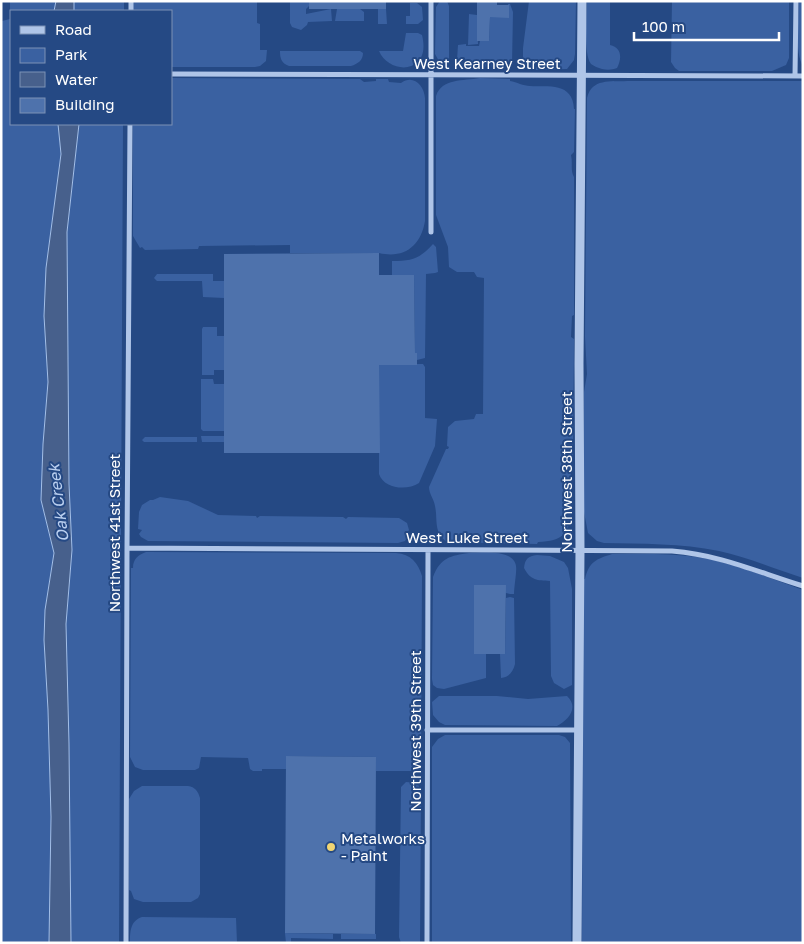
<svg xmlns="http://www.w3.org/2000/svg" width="804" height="944" viewBox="0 0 804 944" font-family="'Golos Text',sans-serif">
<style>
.green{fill:#3a61a1}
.water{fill:#47608c;stroke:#a3bfe8}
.building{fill:#4e72ac}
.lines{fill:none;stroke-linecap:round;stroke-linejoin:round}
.minor{stroke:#afc5e8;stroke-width:5}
.tertiary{stroke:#afc5e8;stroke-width:9}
.poi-dot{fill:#f1d573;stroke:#254984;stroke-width:2}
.labels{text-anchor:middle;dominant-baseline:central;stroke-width:4;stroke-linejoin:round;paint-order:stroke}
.street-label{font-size:15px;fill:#fff;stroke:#254984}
.poi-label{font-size:15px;fill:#fff;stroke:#254984;text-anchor:start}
.water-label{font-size:16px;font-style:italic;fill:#bacfef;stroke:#254984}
</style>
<rect width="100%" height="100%" fill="#254984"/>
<path class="green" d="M10,1h46l-2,10h-43v113h47l3,30 -15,114 -2,48 4,66 -5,62 -2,56 13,53 -9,57 -1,30 4,70 3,107 -2,126h-48l1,-917v-5l8,-2z
M74,1h50v10h-50z
M133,1h124v22l3,1v26h7l-1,11 -6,5 -5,1h-84v-56h-38z
M290,1h19v5l-3,3v5l25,-5 1,12 -24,1 -1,3 -6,5 -9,-3 -2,-4z
M440,1h7l2,5v52l-5,7 -4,-2 -5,-9 1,-47z
M529,1h47l-1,53 -1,6 -7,9 -32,1 -12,-8v-14z
M587,1h23v44c12,3 12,13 7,23 -5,2 -10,2 -15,1 -4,-1 -8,-3 -11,-5 -8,-10 -4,-49 -4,-63z
M672,1h117v57l-3,7 -14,6h-93l-4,-3 -4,-6z
M799,1h4v65c-9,-15 -4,-47 -4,-65z
M410,3h7l5,4 1,13 -5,4h-12v-8h4z
M508,4h2l3,8 -1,52 -13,3 -39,-1 -3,-6 1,-15 8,-1v2h13l1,-5h9l1,-24h19z
M337,9h23l4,3v9h-29z
M378,9h8l1,15h-9z
M469,14l8,1 1,29 -10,1z
M406,33h12l4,2c10,40 -33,40 -43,16h24z
M280,51h80l3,2c0,7 -5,11 -12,13h-62c-8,-3 -9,-8 -9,-15z
M171,78l189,1 4,3 12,-1v-2h12l1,3 12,1c12,-9 23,2 24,15v123c-4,25 -21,38 -46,32h-89v-8l-91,1 -1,3 -53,1 -3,-3 -2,1 -7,-12v-112h38z
M480,78l30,1v2c7,1 13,5 20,5 18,1 43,-4 44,23h1l-1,43 -3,3c2,8 -1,15 3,22v138l-2,1 -1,21 3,2 -1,119c-5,7 0,40 0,51l-1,1c-3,24 -9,31 -34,32l-1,2 -90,-2c-14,-10 -9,-22 -12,-36 -1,-7 -6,-12 -6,-19l17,-38h2l1,-2 -2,-1 1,-19 7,-6 19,-2 2,-5h7l1,-136 -7,-1 -3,-5h-17l-8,-5 -1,-20 -12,-32v-119c6,-18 27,-15 44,-18z
M627,81h176v497c-28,-9 -56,-21 -84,-27 -38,-8 -77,-7 -115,-8l-7,-2 -9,-8 -4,-21v-120l3,-18 -2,-37 2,-239c5,-20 23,-16 40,-17z
M79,124h44l-4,819h-48l-2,-199 -3,-120 6,-74 -3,-66 -2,-252z
M433,244l3,3 2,25 -3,1 -9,1 -1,84 -8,2v-7h-2l-1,-78h-22v-14c21,0 27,-2 41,-17z
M157,274h56v7h11v17l-21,-1 -1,-16h-45l-3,-3z
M203,327h14v9h7v34h-10v5h-12v-46z
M417,364h6l2,3v51l12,1 -2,27 -16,37c-12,8 -35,6 -40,-9v-109z
M201,379h12l1,5h10v47h-21l-2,-2z
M201,436h23v6h-22z
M145,437h52v5h-53l-2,-2z
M160,497l28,4 30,14 38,1 1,2 3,-2 83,1 3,2 2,-2 51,1 8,5 2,7 -2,3 2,1 -4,7 -7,2 -250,-2 -7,-4 -2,-3 3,-4 -4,-1 1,-17 3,-7 8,-5h3z
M146,552l250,1c15,1 22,10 26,23l-1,188 -2,4 -5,3h-38v-14l-89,-1 -1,13h-24v2h-9l-3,-2 -2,-11 -47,-1 -2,11 -4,2h-52l-8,-3 -5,-10 1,-189h2c0,-9 5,-13 13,-16z
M469,553c13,0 45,-4 47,13 1,5 -2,21 -2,28h-4l-36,-9v69h12v24l-42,11 -7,-1 -4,-3 -1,-6 1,-102c8,-20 17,-21 36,-24z
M612,554c28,0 57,-1 85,3 36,5 71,21 106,33v353h-221l1,-364h2c4,-18 12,-20 27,-25z
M537,555l13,1 14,6 4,6 4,21v96l-8,4 -10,-6 -3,-7 -1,-95c-13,-1 -19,0 -26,-13 1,-9 4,-12 13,-13z
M510,597l4,1 1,66c-2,8 -6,13 -14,14l-1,-24h5l1,-56z
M439,696h58l31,3 39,-3c12,11 2,24 -10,30l-112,-1 -6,-3 -6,-7 -1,-13z
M445,735h114l6,2 5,6 1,200h-139v-196l6,-8z
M406,782l11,1 4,7 -1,153h-19l-2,-6 2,-150z
M142,786h46c7,1 10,5 12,12v96l-2,4 -7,4h-48l-9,-3 -3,-8 -2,-1v-91l5,-8z
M142,917l94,1 1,25h-107c0,-11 0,-22 12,-26z
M285,933l48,1v5l-42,-1v5h-5z
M341,934h35v5h-35z"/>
<path class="water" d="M56,1h18v10h-20z
M58,124h21l-12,108 2,252 3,66 -6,74 3,120 2,199h-22l2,-126 -3,-107 -4,-70 1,-30 9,-57 -13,-53 2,-56 5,-62 -4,-66 2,-48 15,-114z"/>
<path class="building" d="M309,1h77v8h-77z
M477,1h20v4h12v13l-19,-1 -1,24h-12z
M379,253v22h35l1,78h2v12h-38l1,88h-156v-199z
M474,585h32l-1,69h-31z
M286,756l90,1 -1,177 -90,-1z"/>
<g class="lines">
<path class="minor" d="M131,11v-10
M171,74l632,2
M795,76l1,-75
M431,232v-231
M127,548l545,3c49,4 85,21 131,35
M427,730h152
M126,943l1,-395 3,-424
M427,943l1,-393"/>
<path class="tertiary" d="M577,943l3,-393 -1,-186 3,-363"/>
</g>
<circle class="poi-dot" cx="331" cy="847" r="5"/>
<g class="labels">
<g class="street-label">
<text x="487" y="63">West Kearney Street</text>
<text transform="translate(566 472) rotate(-90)">Northwest 38th Street</text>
<text transform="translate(114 533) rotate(-90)">Northwest 41st Street</text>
<text x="467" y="537">West Luke Street</text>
<text transform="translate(415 731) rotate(-90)">Northwest 39th Street</text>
</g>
<g class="poi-label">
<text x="341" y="838">Metalworks<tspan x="341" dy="17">- Paint</tspan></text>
</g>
<g class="water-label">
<text transform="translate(58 503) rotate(-97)">Oak Creek</text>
</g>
</g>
<rect width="804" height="944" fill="none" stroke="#ffffff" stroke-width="5"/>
<rect x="10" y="10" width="162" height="115" fill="#254984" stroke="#7c92b5"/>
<rect x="20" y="26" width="25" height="8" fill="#afc5e8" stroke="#7c92b5"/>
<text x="55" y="35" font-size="15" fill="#ffffff">Road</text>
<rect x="20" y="48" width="25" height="15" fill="#3a61a1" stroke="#7c92b5"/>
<text x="55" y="60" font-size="15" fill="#ffffff">Park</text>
<rect x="20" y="72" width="25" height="15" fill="#47608c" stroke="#7c92b5"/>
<text x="55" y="85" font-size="15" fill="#ffffff">Water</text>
<rect x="20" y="98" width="25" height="15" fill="#4e72ac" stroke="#7c92b5"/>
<text x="55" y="110" font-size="15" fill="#ffffff">Building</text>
<path d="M634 32v8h145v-8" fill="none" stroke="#ffffff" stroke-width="2.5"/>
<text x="642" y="32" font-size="15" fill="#ffffff" stroke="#254984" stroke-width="4" paint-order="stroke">100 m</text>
</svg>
